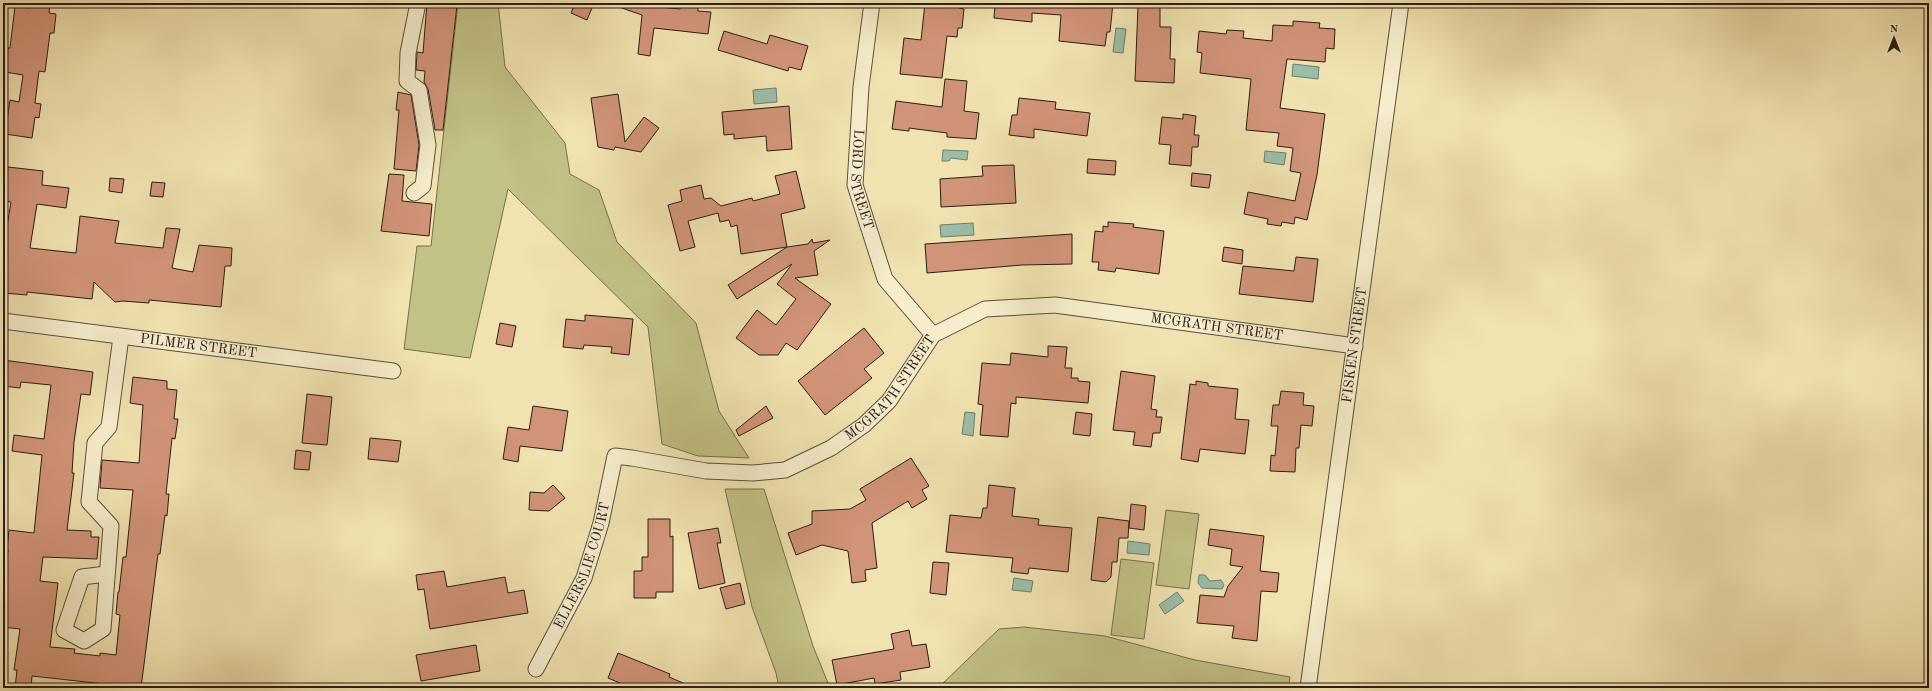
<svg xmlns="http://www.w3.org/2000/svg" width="1932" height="691" viewBox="0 0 1932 691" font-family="'Old Standard TT',serif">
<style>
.green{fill:#c2c186;stroke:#766f4e}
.water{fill:#9bbea8;stroke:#6e7e6e}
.building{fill:#d29479;stroke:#2a1d17}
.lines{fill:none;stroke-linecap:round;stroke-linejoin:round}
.minor-casing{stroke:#5c4e3e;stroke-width:17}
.minor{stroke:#f6edcc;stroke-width:15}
.labels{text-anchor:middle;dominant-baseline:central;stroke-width:3.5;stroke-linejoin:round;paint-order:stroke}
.street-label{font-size:14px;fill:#2a1d17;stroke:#f6edcc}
</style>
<rect width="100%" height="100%" fill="#f1e3b1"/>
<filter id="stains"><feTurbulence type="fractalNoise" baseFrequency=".005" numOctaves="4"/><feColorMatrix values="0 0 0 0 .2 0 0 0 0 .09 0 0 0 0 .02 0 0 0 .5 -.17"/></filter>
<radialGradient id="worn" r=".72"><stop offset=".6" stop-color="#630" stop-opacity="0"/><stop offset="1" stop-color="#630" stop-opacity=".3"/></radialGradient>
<path class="green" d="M458,3h40l7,64 60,76 5,31 29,16 18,52 79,81 23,88 30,47 -51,-2 -36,-12 -14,-117 -140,-138 -38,169 -66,-9 13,-103h14z
M725,489h39l49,157 17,42h-51l-3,-15 -24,-66z
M1166,510l33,4 -10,75 -33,-4z
M1121,559l33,4 -10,76 -33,-4z
M1024,627l81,9 90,24 95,17 -2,11h-350l61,-59z"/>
<path class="water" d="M1116,28l10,1 -3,24 -10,-1z
M1293,64l26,3 -1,12 -26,-3z
M776,88l1,14 -23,2 -1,-14z
M943,150l25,1 -1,9 -16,-2 -2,3h-7z
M1265,151l21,2 -2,12 -20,-3z
M973,223l1,12 -33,2 -1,-12z
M965,412l10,1 -2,23 -11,-2z
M1128,541l22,3 -1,11 -22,-2z
M1199,575h6l5,6 11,-1 3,5 -2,4 -20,-1 -4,-5z
M1014,578l19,3 -2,11 -19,-2z
M1177,592l7,9 -19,13 -6,-9z"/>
<path class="building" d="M30,3h20l-1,10 7,1 -2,19h-4l-5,39 -6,-1 -4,32 6,1 -2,14 -4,-1 -3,21 -27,-4 5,-34 9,2 4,-27 -18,-3 3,-24h2l5,-42 14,2z
M427,3h20l10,2 -14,125h-8l-7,-41 -4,-7 1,-11 -9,-1 1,-18 6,1z
M575,3h19l-7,17 -16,-7z
M620,3l60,6 1,-6h17v8l13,1 -3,22 -54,-6 -4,28 -12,-2 4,-39 -23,-8z
M925,3h35l-1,5 5,1 -2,19h-4l-1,9 -10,-1 -5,42 -42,-4 4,-36 17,2z
M995,3h118l-3,29h-3l-2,14 -46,-5 2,-26 -29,-2v9l-38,-4z
M1138,6l22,1v20h11l-1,32h5l-1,24 -39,-2z
M1293,21l27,2 -1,5 16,1 -1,20 -8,-1 -1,14 -38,-3 -7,49 45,6 -8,61 -10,45 -12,-3 -1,7 -12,-2 -1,4 -14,-2 1,-5 -24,-5 4,-22 47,9 6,-28 -11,-2 3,-23 -16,-2 2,-13 -33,-3 5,-51 -51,-6 2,-20 -5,-1 2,-21 27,3 1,-4 17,1 -1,7 29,3 1,-16 20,1z
M724,31l43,13 3,-9 38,11 -7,24 -12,-3 -1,4 -70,-21z
M945,79l22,2 -3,30 15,2 -3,26 -29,-2v-4l-38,-5v3l-17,-2 4,-28 46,6z
M398,92l13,3 8,50 -3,26 -22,-2 5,-59h-3z
M618,94l7,48 19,-25 15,11 -18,24 -26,-5 -1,3 -16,-3 -7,-49z
M1019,98l37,4 -1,7 35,4 -3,23 -53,-7v9l-25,-3 3,-20h5z
M789,106l3,43 -25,2 -1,-15 -32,3v-5l-10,1 -2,-23z
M1183,114l13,2 -2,19h5l-1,12h-6l-1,19 -22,-2 2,-19 -12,-1 3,-27 21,2z
M1088,159l28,2 -1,14 -28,-2z
M1014,165l2,38 -75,4 -1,-28 43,-3 -1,-10z
M8,167l35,4 -1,14 27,3 -3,20 -29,-4 -7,44 46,5 4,-37 39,5 -4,22 48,5 3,-20 14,1 -8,39 21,4 6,-27 33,3 -1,18h-6l-4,41 -72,-7v3l-26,-2 -8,1 -21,-20 -2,17 -65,-7v3l-24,-2v-54h2l6,-37 -8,-1v-16h3z
M796,171l9,37 -24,6 6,33 -46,7 -4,-29 -6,2 -2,-7 -9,2 -2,-9 -30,8 7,26 -15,4 -12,-46 14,-4 -2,-11 21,-5 3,14 7,-1 10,8 31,-8 1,3 27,-7 -5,-18z
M1192,173l19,2 -2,13 -18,-2z
M389,174l15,1 -2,26 30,3 -3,32 -48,-5z
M110,178l14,1 -2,14 -13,-2z
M152,182l13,1 -2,14 -13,-1z
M1108,222l26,2 -1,3 31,4 -5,43 -43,-6 -1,4 -17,-2 1,-8h-7l3,-31 8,1v-6l5,1z
M1072,234v30l-50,1 -95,8 -2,-29z
M812,239l1,4 17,-3 -16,11 4,24 -23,3 36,26 -34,46 -11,-7 -8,12h-19l-23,-17 21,-28 19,15 20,-26 -19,-15 15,-20 -55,35 -9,-14 59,-38 21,-3z
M1224,247l19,3 -1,14 -20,-3z
M1296,257l22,2 -5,43 -74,-8 4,-28 51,5z
M585,315l48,4 -4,36 -18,-2 1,-6 -28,-2 -1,4 -20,-2 3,-28 19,2z
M500,323l16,3 -4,21 -16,-3z
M864,328l20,25 -20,16 8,9 -47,37 -27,-34z
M1048,346l19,1 -2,21h7l-1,10h7v3l12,1 -2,21 -72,-6v7l-5,-1 -3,34 -28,-2 3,-30 -5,-1 4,-41 28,2 1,-12 37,4z
M3,360l90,12 -3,23 -9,-1 -7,48 -2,31h2l-7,57 24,1v6h8l-2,22 -54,-2 -3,24 18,2 -8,64 25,2 -1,4 26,3v-3l16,2 4,-40 -4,-1 2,-22h1l4,-35h3l7,-67 -33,-2 2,-28 37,3 4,-58 -13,-2 3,-26 34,4v8l10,1 -3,29h4l-3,20 -3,-1 -6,56h3l-2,22 -2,-1 -5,39h-2l-17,134 -109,-12 -1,12h-16l2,-18h-3l6,-41 -17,-2v-36l5,-41h-1l2,-20 25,3 8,-78 -30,-4 2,-16 30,4 7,-54 -30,-3 -1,6 -17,-2z
M1121,371l34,5 -4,33 6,1 -1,7h6l-2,16h-7l-2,14 -18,-2 2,-13 -22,-2z
M1196,381l12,2v3l30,3 -3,30 14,1 -4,34 -45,-5 -2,13 -17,-3 9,-75 6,1z
M1281,391l23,2 -1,12 11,1 -2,20 -11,-1 -2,23h-3l-1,24 -25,-1 1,-16 4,1 3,-30h-7l2,-21h6z
M307,394l25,3 -5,48 -25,-2z
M533,406l35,5 -6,40 -42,-5 -2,16 -15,-3 5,-32 21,3z
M766,406l7,12 -34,18 -3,-6z
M1076,412l16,2 -2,22 -17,-2z
M370,438l31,3 -3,21 -30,-3z
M296,450l15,2 -2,18 -15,-1z
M911,458l18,28 -7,4 5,9 -15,9 -4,-7 -36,22 5,45 -12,2 1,11 -14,2 -4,-32 -26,-6 -26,10 -8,-22 24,-9v-13l38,-2 16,-9 -6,-11z
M553,485l12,13 -16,13 -20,-1 1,-18 14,1z
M989,485l26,3 -3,28 27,3 -1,6 34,3 -4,44 -39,-4 -1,6 -17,-2 2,-14 -67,-6 4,-37 31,3 2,-10h4z
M1131,504l15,2 -2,24 -15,-2z
M1098,517l31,4 -1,17h-9l-2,24h-5l-1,15 -5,5 -15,-2z
M648,519h22v18l3,-1v56h-17v6h-22v-27h8v-14h6z
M718,528l3,15h-4l8,40 -26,6 -11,-56z
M1210,529l54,7 -4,35 19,2 -2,19 -16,-1 -4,50 -25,-3 2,-12 -37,-3 3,-28 24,2 4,-11 15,-19 -13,-2 2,-16 -24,-4z
M933,562l16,1 -3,32 -16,-2z
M444,571l3,16 58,-10 3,16 16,-3 4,23 -98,16 -6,-40 -6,1 -2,-15z
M740,583l5,21 -19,5 -6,-21z
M909,630l3,16 14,-2 4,23 -30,5 1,8 -26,4 -1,-6 -37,7 -5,-25 62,-11 -3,-15z
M476,645l4,26 -59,10 -5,-26z
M618,653l52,21 -1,3 26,11h-63l-24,-10z"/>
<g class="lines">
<defs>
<g id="minor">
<path id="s1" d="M872,3l-11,84 -6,98 30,94 48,56"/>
<path d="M414,193l9,-7 5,-41 -9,-55 -12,-9 1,-28 10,-50"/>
<path id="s2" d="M3,321l390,50"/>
<path d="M106,574l-24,3 -18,53 20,11 19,-12 8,-103 -22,-24 6,-59 14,-16 12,-90"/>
<path id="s3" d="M536,669l48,-91 17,-55 14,-67 17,2 74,13 47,2 32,-3 46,-22 33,-23 25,-24 44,-66 52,-26 70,-4 300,41"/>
<path id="s4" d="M1308,688l93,-685"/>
</g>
</defs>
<use href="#minor" class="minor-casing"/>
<use href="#minor" class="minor"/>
</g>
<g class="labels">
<g class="street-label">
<text stroke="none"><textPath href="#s1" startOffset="178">LORD STREET</textPath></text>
<text stroke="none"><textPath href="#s3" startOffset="897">MCGRATH STREET</textPath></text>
<text stroke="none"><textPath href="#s4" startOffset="346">FISKEN STREET</textPath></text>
<text stroke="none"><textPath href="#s2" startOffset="197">PILMER STREET</textPath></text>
<text stroke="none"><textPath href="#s3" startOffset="537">MCGRATH STREET</textPath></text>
<text stroke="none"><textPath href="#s3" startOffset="114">ELLERSLIE COURT</textPath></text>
</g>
</g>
<rect width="1932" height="691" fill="none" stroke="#f1e3b1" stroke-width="16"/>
<rect x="4" y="4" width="1924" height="683" fill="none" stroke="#2a1d17" stroke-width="2"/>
<rect x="8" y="8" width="1916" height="675" fill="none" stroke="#2a1d17"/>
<g transform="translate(1894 38)" stroke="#f6edcc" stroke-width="3" paint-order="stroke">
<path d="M0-3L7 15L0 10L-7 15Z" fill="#2a1d17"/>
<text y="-6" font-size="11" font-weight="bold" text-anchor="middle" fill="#2a1d17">N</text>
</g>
<rect width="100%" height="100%" filter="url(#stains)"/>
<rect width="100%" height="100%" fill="url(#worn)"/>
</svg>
